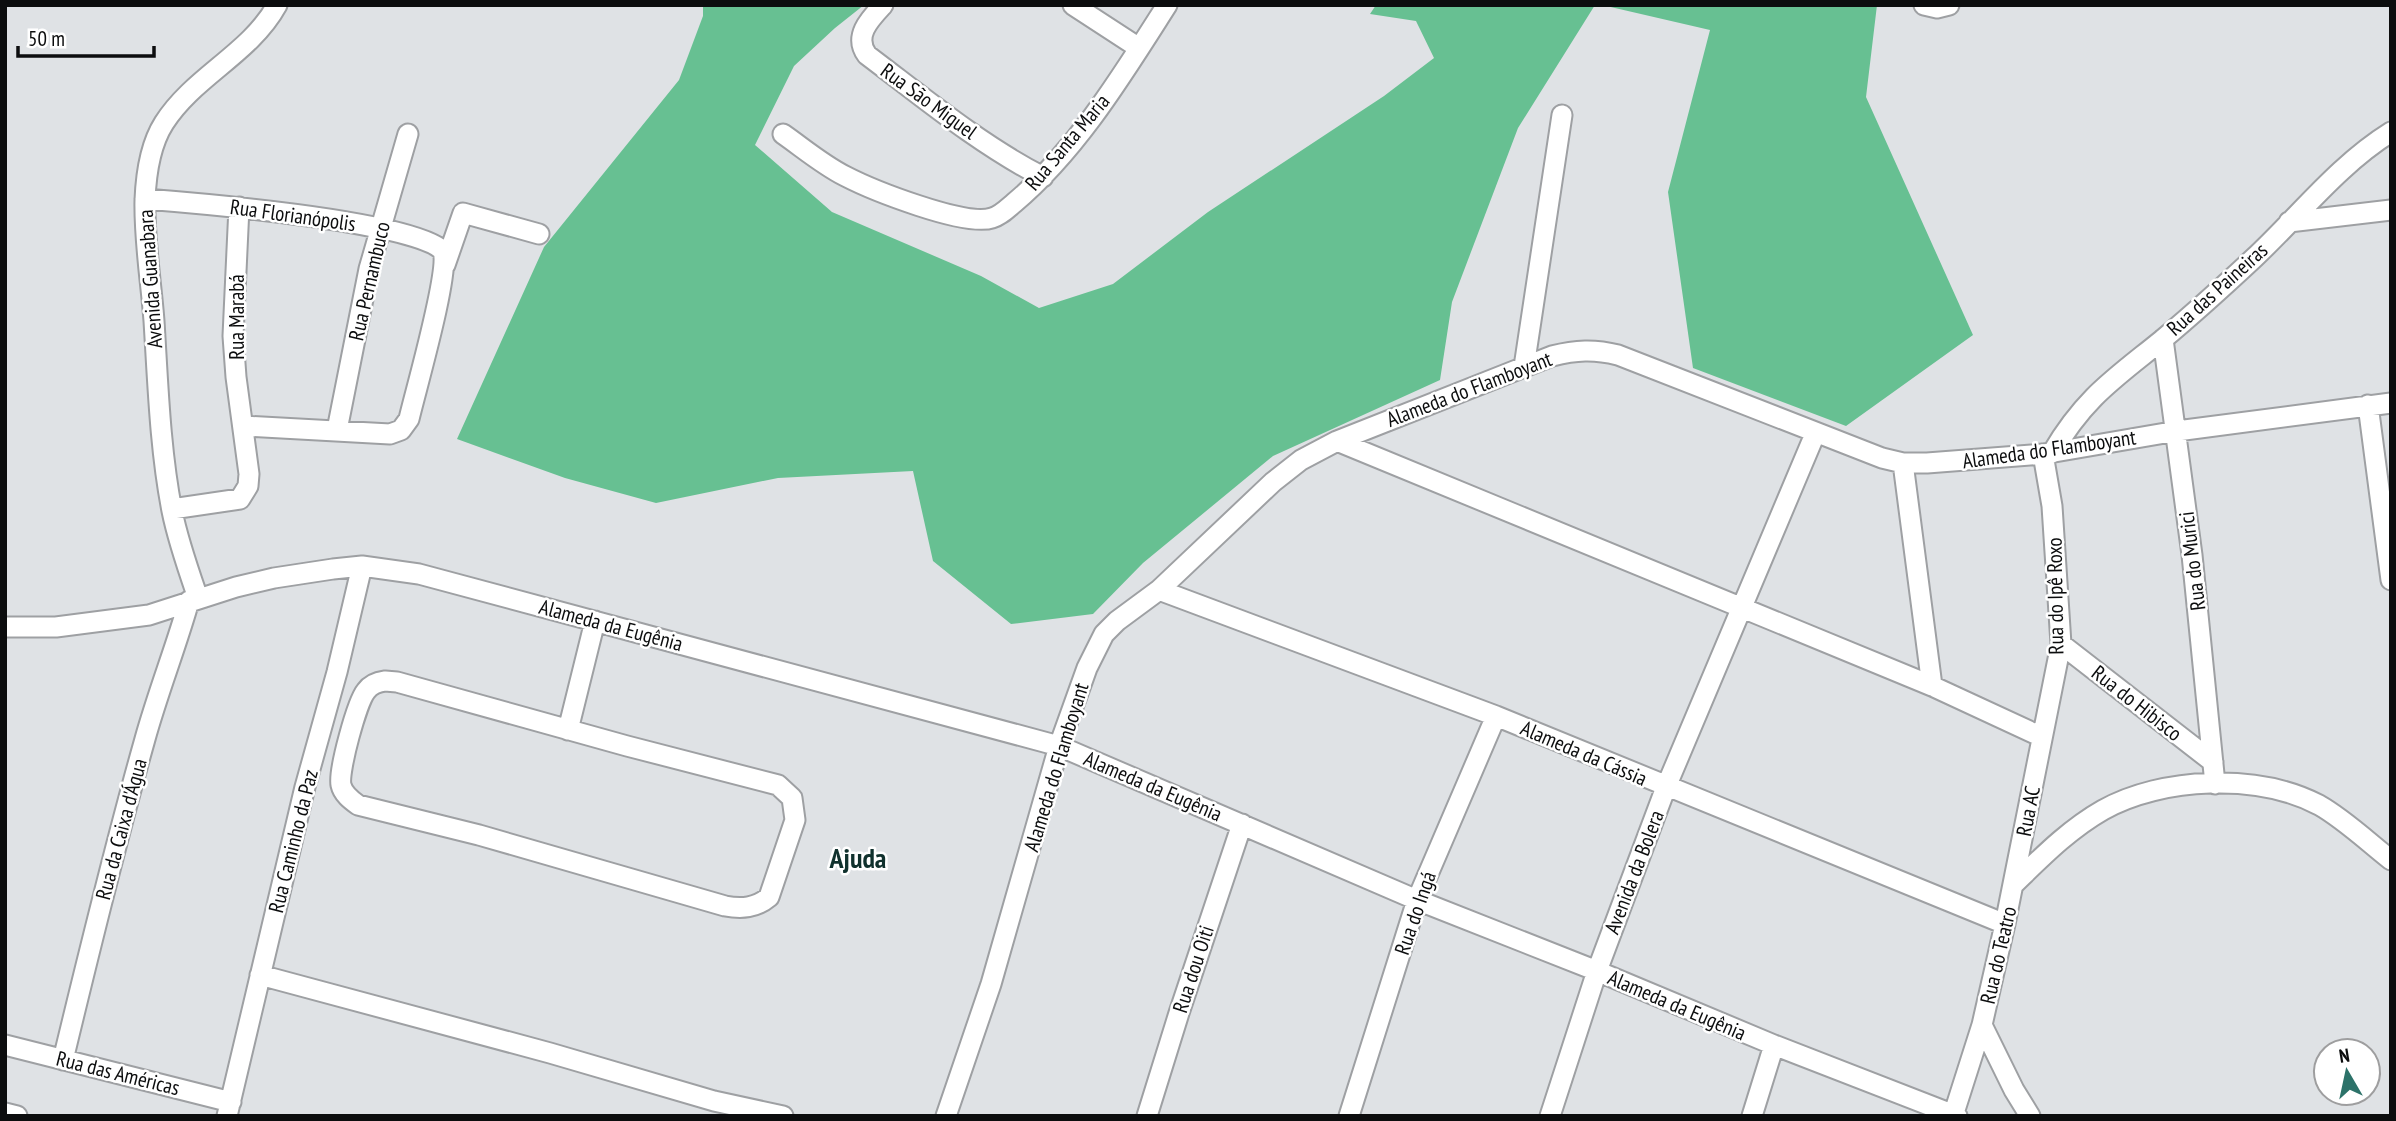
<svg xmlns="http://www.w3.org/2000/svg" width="2396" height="1121" viewBox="0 0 2396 1121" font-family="'PT Sans Narrow',sans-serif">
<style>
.forest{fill:#67c092}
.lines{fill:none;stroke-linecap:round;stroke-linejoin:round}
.minor-casing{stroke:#9ea0a3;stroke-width:23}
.minor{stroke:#fff;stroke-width:19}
.labels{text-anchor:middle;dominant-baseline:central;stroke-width:5;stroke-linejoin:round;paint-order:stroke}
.street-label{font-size:21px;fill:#0c0d0e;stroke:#fff}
.district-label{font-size:28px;font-weight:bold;fill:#10312d;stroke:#fff}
</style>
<rect width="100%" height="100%" fill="#dfe2e5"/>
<path class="forest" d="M703,5h161l-29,23 -41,38 -39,79 77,67 149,64 58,32 74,-24 95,-72 176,-116 50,-38 -18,-37 -46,-7 6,-9h219l-77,123 -66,174 -12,78 -167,76 -130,107 -50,51 -82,10 -78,-63 -20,-90 -135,7 -122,25 -91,-25 -108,-39 87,-192 135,-167 24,-64z
M1602,5h275l-11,92 107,238 -127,91 -153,-58 -25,-176 42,-162z"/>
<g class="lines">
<defs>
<path id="minor" d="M883,5c-13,14 -30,31 -16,50 57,43 112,89 176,122
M1073,5l66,43
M1924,5l13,3 12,-3
M783,134c20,14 40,31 62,42 27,14 120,51 147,42 8,-2 15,-9 22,-15 63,-53 109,-129 153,-198
M145,199c50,4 270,22 298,52 7,21 -27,138 -34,168l-8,11 -11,4 -146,-8
M2289,222l102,-12
M445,265l18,-52 76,21
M2163,339l29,216 23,229
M1524,367l38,-252
M2368,405l23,175
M337,430l32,-161 39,-135
M1337,441l595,245 110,51
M2052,453c33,-56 62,-74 110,-113 31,-26 62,-54 92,-82 45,-42 84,-93 137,-126
M1903,463l29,223
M172,509l68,-10 8,-13 1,-12 -13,-97 -3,-41 6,-129
M1159,590l337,126 509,208
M198,598c-10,-29 -20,-57 -26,-87 -12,-62 -14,-126 -18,-190 -3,-40 -10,-81 -9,-121 1,-26 5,-55 19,-77 30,-47 86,-69 113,-118
M5,627h51l93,-12 87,-28 38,-9 59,-9 29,-3 57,8 640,172 358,154 180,71 177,74 183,71
M2061,644l152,118
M385,681l12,1 230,64 151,39 14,13 3,22 -26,77c-13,11 -27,12 -44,9l-246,-71 -121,-30c-7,-5 -15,-11 -17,-20 -3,-14 16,-83 25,-94 5,-7 11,-9 19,-10z
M568,730l27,-109
M2013,885c28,-27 55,-55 90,-75 59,-33 155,-37 216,-5 25,14 49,37 72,55
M260,975l290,78 164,48 69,15
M1982,1025l32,65 16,26
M5,1045l226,57
M63,1060c26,-108 52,-215 82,-321 13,-47 31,-92 44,-138
M5,1113l12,3
M227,1116l78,-329 32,-115 25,-106
M946,1116l45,-132 68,-238 28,-78 17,-34 13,-13 42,-31 114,-108 28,-22 36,-19 215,-85c24,-6 42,-7 66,-1l264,103 21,5h24l116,-9 134,-23 214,-28
M1147,1116l32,-103 63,-189
M1349,1116l68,-216 79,-184
M1550,1116l47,-145 69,-184 149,-353
M1752,1116l22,-71
M1953,1116l29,-91 23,-101 56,-280 -9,-138 -9,-52"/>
</defs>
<use href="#minor" class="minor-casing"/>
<use href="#minor" class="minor"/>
</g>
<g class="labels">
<g class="street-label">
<text transform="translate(929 101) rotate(36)">Rua São Miguel</text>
<text transform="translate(1067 142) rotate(-50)">Rua Santa Maria</text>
<text transform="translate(293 215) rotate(8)">Rua Florianópolis</text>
<text transform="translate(150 279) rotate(-94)">Avenida Guanabara</text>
<text transform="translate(369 281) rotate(-77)">Rua Pernambuco</text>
<text transform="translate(2217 289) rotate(-42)">Rua das Paineiras</text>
<text transform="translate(236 317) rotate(-90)">Rua Marabá</text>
<text transform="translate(1469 389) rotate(-21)">Alameda do Flamboyant</text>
<text transform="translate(2049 449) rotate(-8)">Alameda do Flamboyant</text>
<text transform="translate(2192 561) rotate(-97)">Rua do Murici</text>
<text transform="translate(2055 596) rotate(-91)">Rua do Ipê Roxo</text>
<text transform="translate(611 625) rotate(15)">Alameda da Eugênia</text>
<text transform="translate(2137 703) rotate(38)">Rua do Hibisco</text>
<text transform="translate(1584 753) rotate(23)">Alameda da Cássia</text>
<text transform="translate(1056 767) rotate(-73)">Alameda do Flamboyant</text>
<text transform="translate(1153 786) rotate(23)">Alameda da Eugênia</text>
<text transform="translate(2028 811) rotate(-79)">Rua AC</text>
<text transform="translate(121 829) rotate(-75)">Rua da Caixa d'Água</text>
<text transform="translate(293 841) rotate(-76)">Rua Caminho da Paz</text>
<text transform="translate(1634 872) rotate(-69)">Avenida da Bolera</text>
<text transform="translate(1415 913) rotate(-71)">Rua do Ingá</text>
<text transform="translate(1998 955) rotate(-77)">Rua do Teatro</text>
<text transform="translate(1193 969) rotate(-72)">Rua dou Oiti</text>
<text transform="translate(1677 1005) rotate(23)">Alameda da Eugênia</text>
<text transform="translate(118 1073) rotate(14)">Rua das Américas</text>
</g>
<g class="district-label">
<text x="858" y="857">Ajuda</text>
</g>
</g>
<rect width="2396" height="1121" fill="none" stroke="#0c0d0e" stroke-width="14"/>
<g transform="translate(2347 1072) rotate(351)"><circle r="33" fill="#ffffff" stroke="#9e9e9f" stroke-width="2"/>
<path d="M0-5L12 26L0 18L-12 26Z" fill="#2c7269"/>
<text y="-10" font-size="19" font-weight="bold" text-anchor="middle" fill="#0c0d0e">N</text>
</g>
<path d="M18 46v10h136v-10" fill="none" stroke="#0c0d0e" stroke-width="3.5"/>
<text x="28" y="46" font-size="21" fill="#0c0d0e" stroke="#ffffff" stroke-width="5" paint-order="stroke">50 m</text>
</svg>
